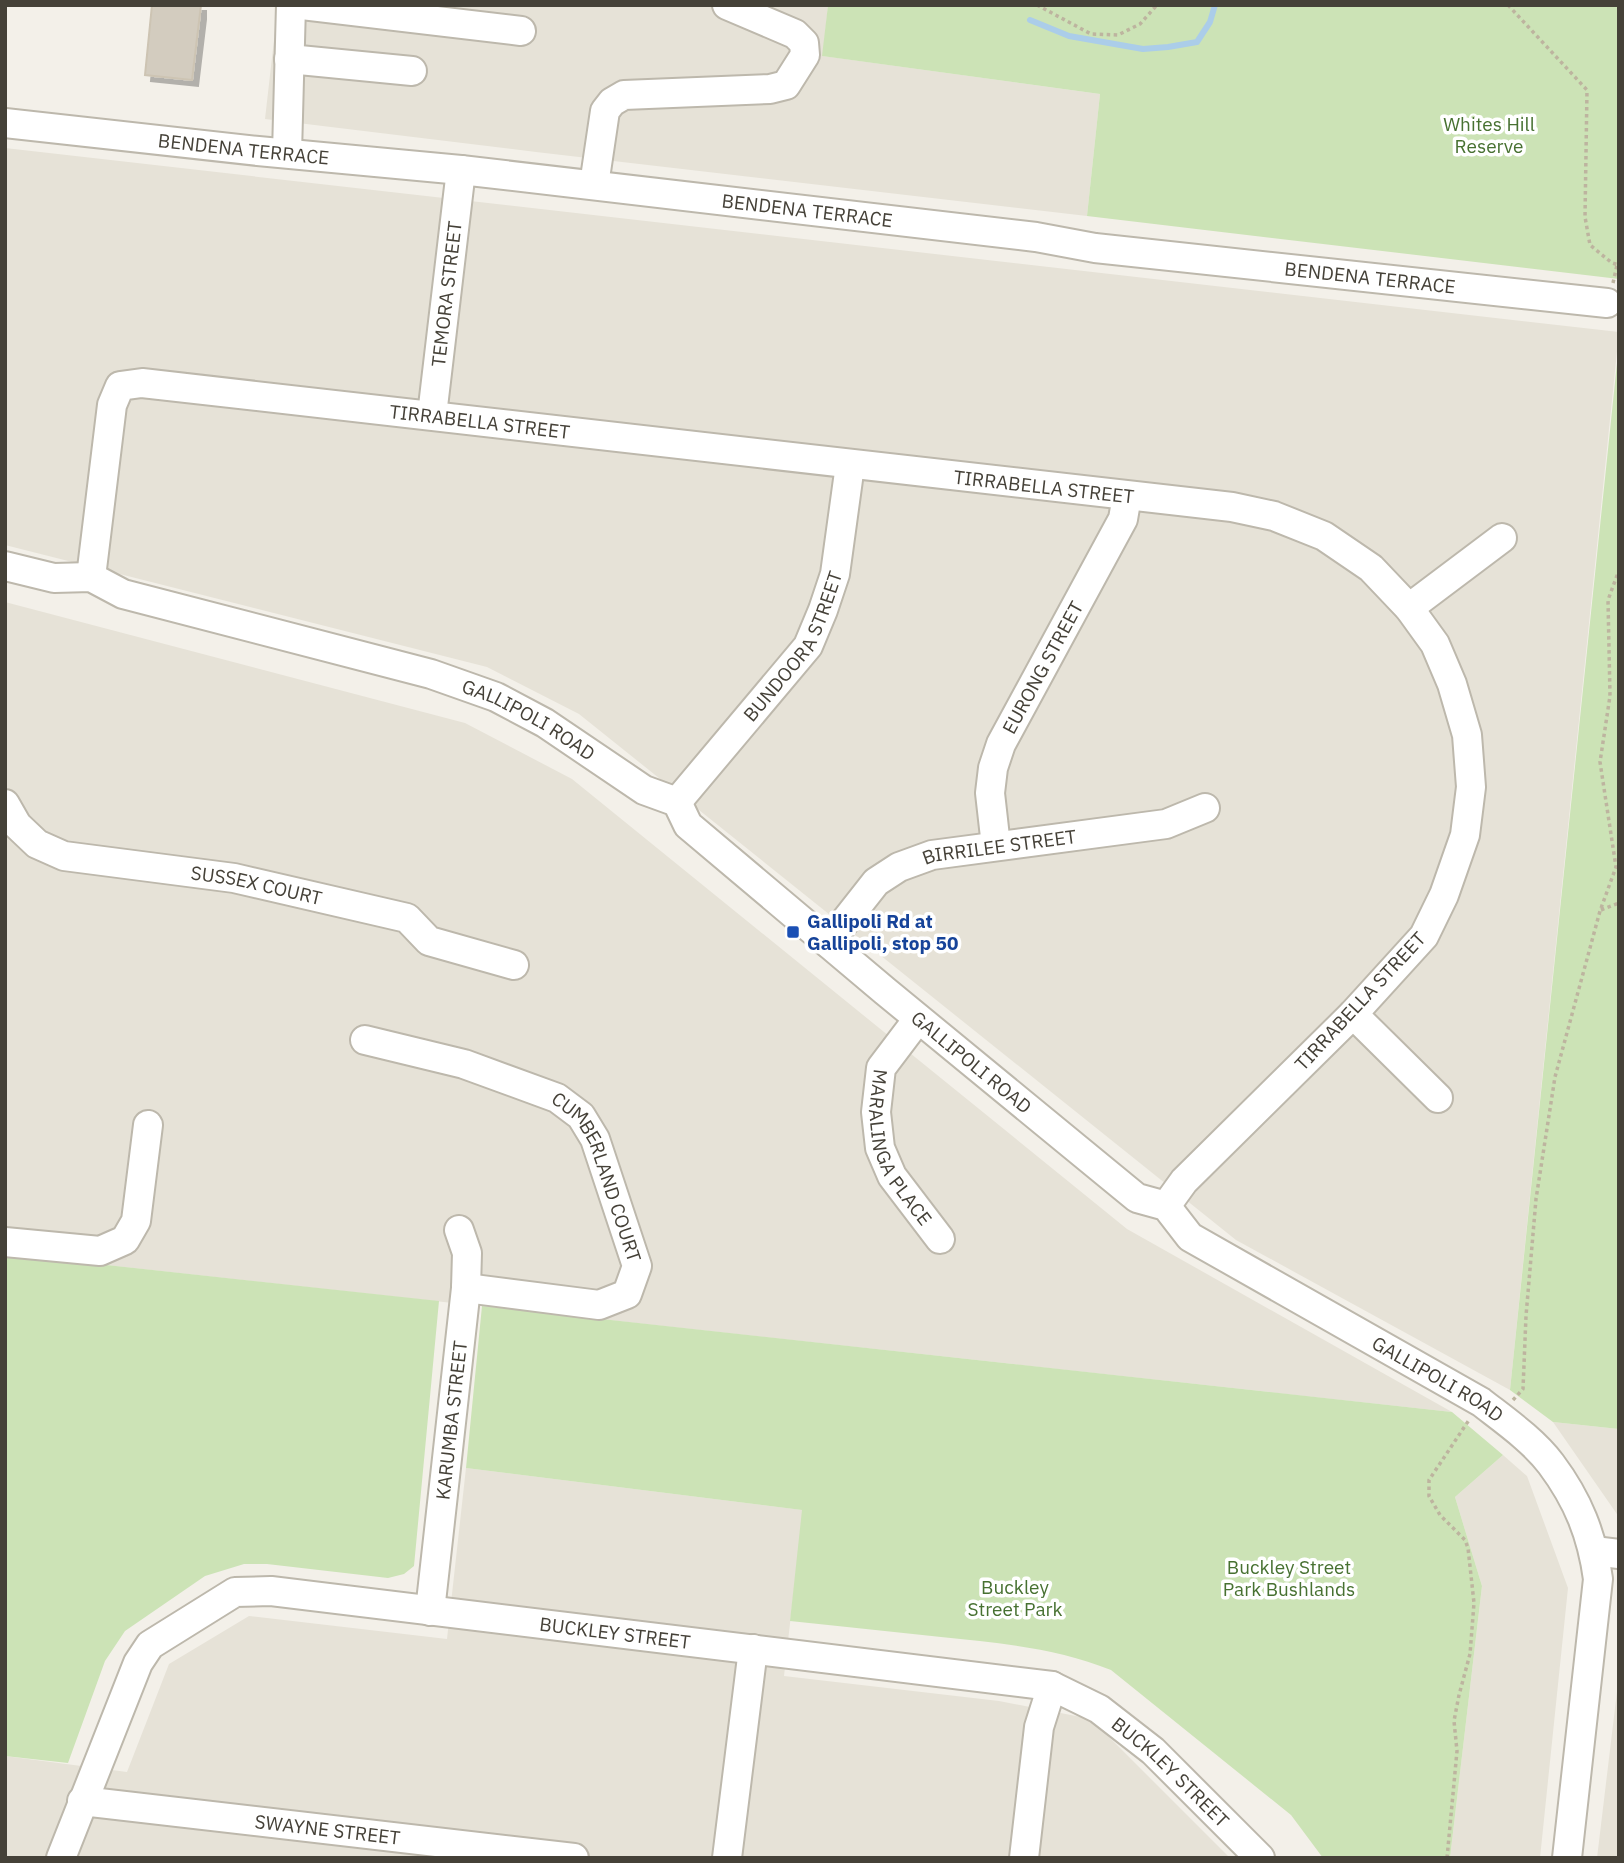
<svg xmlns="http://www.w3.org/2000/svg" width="1624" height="1863" viewBox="0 0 1624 1863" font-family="'IBM Plex Sans',sans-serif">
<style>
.residential{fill:#e6e2d7}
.green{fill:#cce3b6}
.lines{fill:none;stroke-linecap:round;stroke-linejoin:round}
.stream{stroke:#abcde9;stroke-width:6}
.building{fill:#d3ccbf;stroke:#cdc4b3;stroke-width:2;filter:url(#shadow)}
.minor-casing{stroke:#bdb8ac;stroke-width:32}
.path{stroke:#bdb49f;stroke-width:3.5;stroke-dasharray:3.5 3.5;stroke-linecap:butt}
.minor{stroke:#fff;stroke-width:28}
.transit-dot{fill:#1a4fb4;stroke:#fff;stroke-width:2.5}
.labels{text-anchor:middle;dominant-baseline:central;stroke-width:7;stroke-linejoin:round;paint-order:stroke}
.park-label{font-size:19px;fill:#477131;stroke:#fff}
.street-label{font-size:19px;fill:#454138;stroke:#fff}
.transit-label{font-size:19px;font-weight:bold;fill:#164399;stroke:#fff;text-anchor:start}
</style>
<defs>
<filter id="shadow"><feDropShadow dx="6" dy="6" stdDeviation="0" flood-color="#0004"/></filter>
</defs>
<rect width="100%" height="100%" fill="#f3f0e9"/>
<path class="residential" d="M278,5h550l-5,51 277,38 -13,122 -551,-64 -271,-33z
M5,148l1614,184 -109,1058 -274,-150 -657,-526 -92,-47 -482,-122z
M5,602l460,121 107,56 555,450 325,183 -1447,-158z
M1553,1422l66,7v88z
M1503,1455l24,21 41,112 -28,270h-90l32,-272 -27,-89z
M466,1468l337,42 -19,166 215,25 92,18 139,139h-1225v-102l122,16 42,-108 80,-48 198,23z
M1619,1675v183h-22z"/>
<path class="green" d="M828,5h791v274l-532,-63 13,-122 -278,-38z
M1619,344v1085l-66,-7 -43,-32z
M5,1254l434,47 -25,265 -10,8 -16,4 -121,-14h-23l-39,12 -80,55 -20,30 -37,102 -63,-7z
M482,1306l970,106 51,43 -48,42 27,89 -32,272h-127l-32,-43 -180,-145c-54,-22 -112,-27 -170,-33 -50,-5 -100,-11 -151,-16l12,-111 -336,-42z"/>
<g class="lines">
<path class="stream" d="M1030,20l39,16 74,13 25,-2 29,-5 13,-20 5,-17"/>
</g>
<path class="building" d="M152,5h49l-9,75 -47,-5z"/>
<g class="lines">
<defs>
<g id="minor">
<path d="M302,5l219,26"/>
<path d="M289,59l123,12"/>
<path id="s1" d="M5,123l253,28 203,19 575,67 59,11 512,55"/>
<path d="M287,153l4,-148"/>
<path d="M594,185l11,-74 7,-9 12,-7 146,-6 16,-4 19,-30 -1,-12 -9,-9 -68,-29"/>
<path id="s2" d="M432,415l29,-245"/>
<path id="s3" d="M5,566l49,12 37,-1 32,17 308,80 65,23 49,26 99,67 33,12 11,23 197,166 252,207 29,8 24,31 291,165c23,18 52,38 70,62 27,36 41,71 47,115l-31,279"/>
<path id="s4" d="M91,577l21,-172 8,-19 22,-3c363,40 726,86 1090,124l42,9 50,20 47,32 38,40 26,36 17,40 15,51 4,52 -6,48 -21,60 -20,41 -71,78 -169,167 -18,25"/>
<path d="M1409,608l93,-70"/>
<path id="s5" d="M677,802l131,-156 15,-36 12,-36 15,-109"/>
<path id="s6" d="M5,804l12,21 20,19 27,12 170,22 173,40 22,23 85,24"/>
<path id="s7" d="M996,846l-6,-53 3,-25 8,-24 122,-225 4,-23"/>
<path id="s8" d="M828,943l48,-61 23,-15 33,-12 234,-31 39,-16"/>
<path d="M1353,1014l85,84"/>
<path id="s9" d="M918,1019l-37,49 -5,44 4,36 12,28 48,63"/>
<path id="s10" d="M365,1040l99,24 93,34 24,18 14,23 42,127 -10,28 -28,11 -133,-17"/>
<path d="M5,1242l95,9 25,-11 11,-19 12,-96"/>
<path d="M1594,1551l25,3"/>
<path id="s11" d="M430,1611l36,-323 1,-35 -8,-23"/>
<path id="s12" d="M82,1801l492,57"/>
<path id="s13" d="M61,1858l77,-195 12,-18 85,-53 36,-1 781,95 47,23 54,42 107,107"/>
<path d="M727,1858l26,-209"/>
<path d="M1024,1858l15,-131 13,-41"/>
</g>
</defs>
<use href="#minor" class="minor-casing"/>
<path class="path" d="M1037,5l54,29 27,1 22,-11 17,-19
M1508,5l79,85 -2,127 5,28 22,18 7,2
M1613,283l4,-18
M1601,910l18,-7
M1513,1400l10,-11 3,-73 10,-117 19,-122 45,-166 16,-44 -16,-105 10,-66 -2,-96 11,-30
M1447,1858l10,-107 -3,-30 5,-26 11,-41 4,-51 -6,-55 -3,-8 -25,-25 -11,-19v-16l40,-60"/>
<use href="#minor" class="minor"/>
</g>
<rect class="transit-dot" x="786" y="925" width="14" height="14" rx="3.5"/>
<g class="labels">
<g class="park-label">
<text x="1489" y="124">Whites Hill<tspan x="1489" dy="22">Reserve</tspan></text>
<text x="1289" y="1567">Buckley Street<tspan x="1289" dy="22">Park Bushlands</tspan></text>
<text x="1015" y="1587">Buckley<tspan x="1015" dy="22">Street Park</tspan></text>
</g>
<g class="street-label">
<text stroke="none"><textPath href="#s1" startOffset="240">BENDENA TERRACE</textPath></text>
<text stroke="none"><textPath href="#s1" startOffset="807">BENDENA TERRACE</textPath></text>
<text stroke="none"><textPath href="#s1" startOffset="1374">BENDENA TERRACE</textPath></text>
<text stroke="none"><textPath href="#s2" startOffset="122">TEMORA STREET</textPath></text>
<text stroke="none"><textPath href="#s4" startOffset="556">TIRRABELLA STREET</textPath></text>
<text stroke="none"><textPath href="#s4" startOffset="1124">TIRRABELLA STREET</textPath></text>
<text stroke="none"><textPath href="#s5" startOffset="196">BUNDOORA STREET</textPath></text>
<text stroke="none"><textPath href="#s7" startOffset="191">EURONG STREET</textPath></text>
<text stroke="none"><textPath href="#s3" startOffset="550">GALLIPOLI ROAD</textPath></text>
<text stroke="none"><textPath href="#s8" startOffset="208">BIRRILEE STREET</textPath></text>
<text stroke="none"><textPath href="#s6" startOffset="276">SUSSEX COURT</textPath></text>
<text transform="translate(1360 1001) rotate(-47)">TIRRABELLA STREET</text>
<text stroke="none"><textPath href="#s3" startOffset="1116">GALLIPOLI ROAD</textPath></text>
<text stroke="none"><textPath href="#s9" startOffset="147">MARALINGA PLACE</textPath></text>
<text stroke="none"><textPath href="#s10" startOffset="292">CUMBERLAND COURT</textPath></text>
<text stroke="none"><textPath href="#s3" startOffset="1685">GALLIPOLI ROAD</textPath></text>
<text stroke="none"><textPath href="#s11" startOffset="192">KARUMBA STREET</textPath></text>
<text stroke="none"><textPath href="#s13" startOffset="714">BUCKLEY STREET</textPath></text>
<text stroke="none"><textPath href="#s13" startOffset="1302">BUCKLEY STREET</textPath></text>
<text stroke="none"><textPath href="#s12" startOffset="247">SWAYNE STREET</textPath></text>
</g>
<g class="transit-label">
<text x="807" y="921">Gallipoli Rd at<tspan x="807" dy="22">Gallipoli, stop 50</tspan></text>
</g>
</g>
<rect width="1624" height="1863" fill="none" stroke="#454138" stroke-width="14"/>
</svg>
